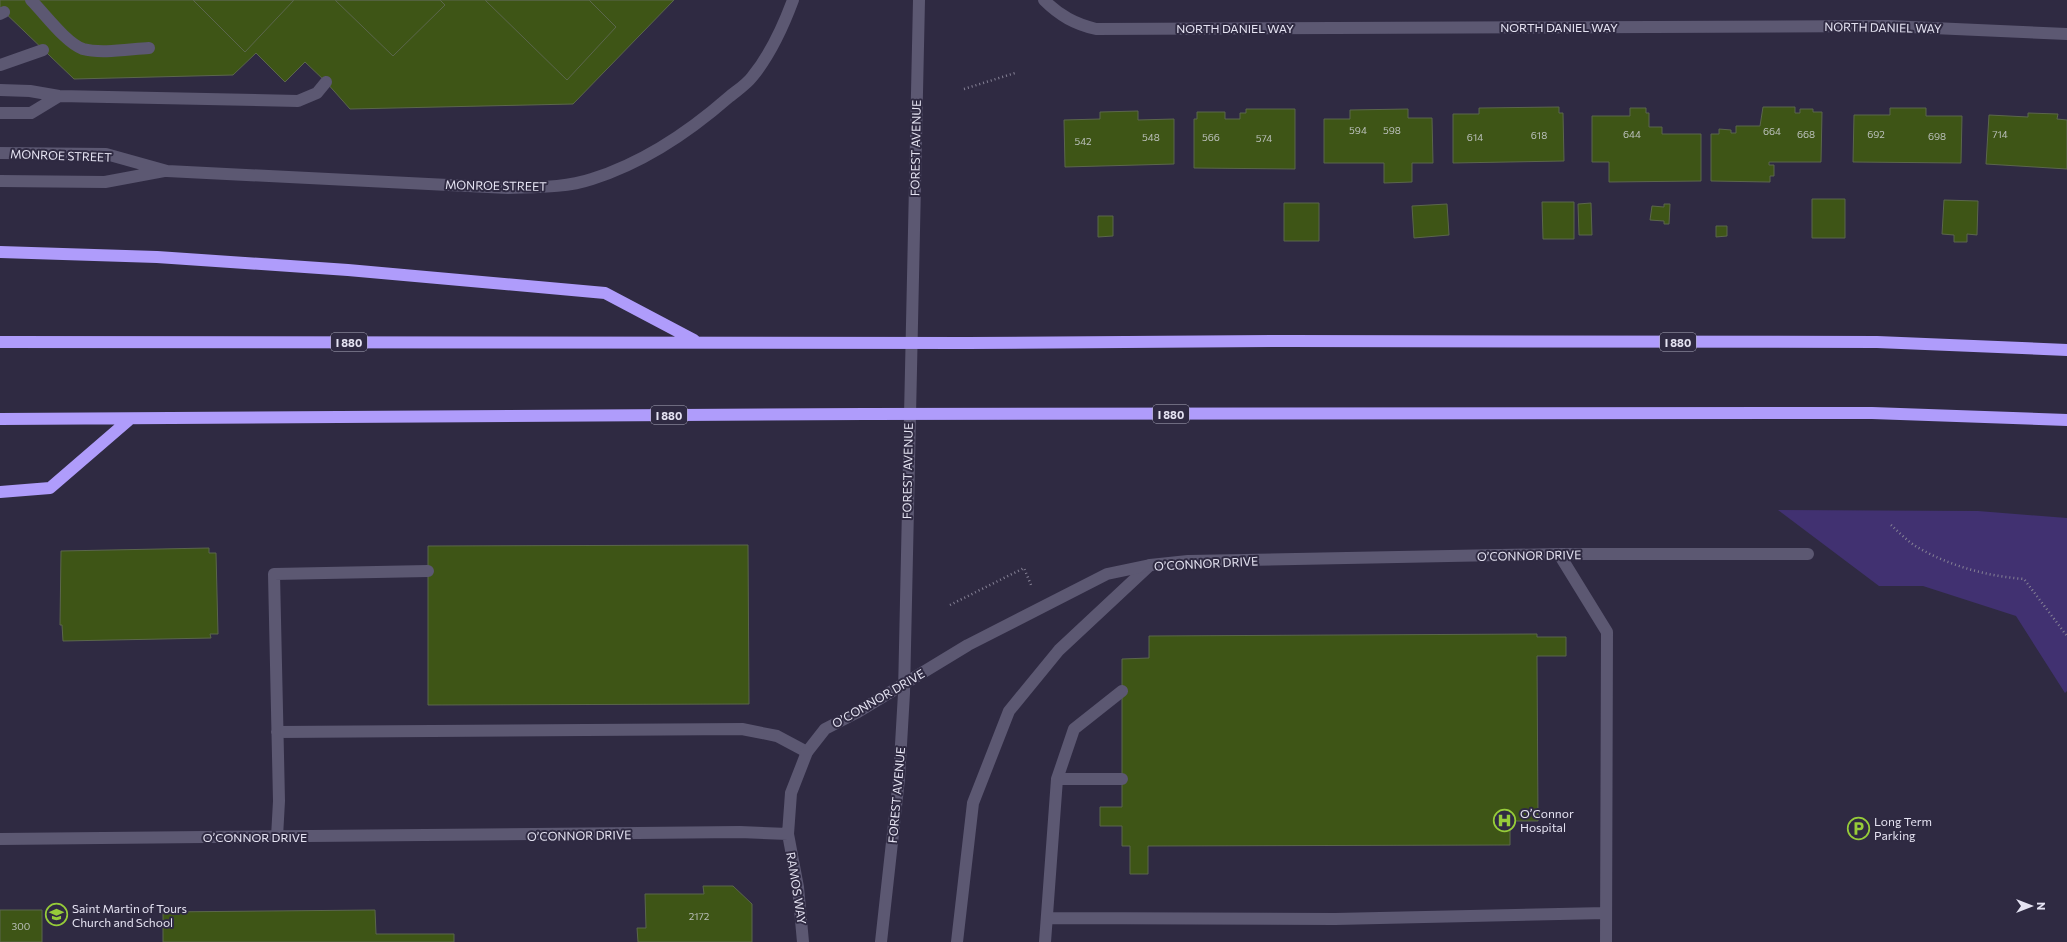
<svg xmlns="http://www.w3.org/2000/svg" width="2067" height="942" viewBox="0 0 2067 942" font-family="Commissioner,sans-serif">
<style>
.green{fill:#413171}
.building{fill:#3e5516;stroke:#5b664c}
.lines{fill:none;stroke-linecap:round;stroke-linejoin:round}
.path{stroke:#868296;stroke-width:2.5;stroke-dasharray:1 3;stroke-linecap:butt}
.lane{stroke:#5c5872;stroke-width:12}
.street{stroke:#5c5872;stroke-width:12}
.secondary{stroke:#5c5872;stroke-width:12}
.highway{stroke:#af9cfb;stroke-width:12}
.labels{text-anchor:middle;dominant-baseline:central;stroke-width:4;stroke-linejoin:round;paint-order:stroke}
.number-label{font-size:10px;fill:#bbc0bb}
.shield{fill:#2f2a42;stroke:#aeacbd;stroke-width:1}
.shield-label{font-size:11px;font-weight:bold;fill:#e5e3f2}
.street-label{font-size:12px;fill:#e5e3f2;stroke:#2f2a42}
.poi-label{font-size:12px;fill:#e5e3f2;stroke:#2f2a42;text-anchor:start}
</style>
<rect width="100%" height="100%" fill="#2f2a42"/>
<path class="green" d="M1778,510l200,1 89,7v173l-2,2 -49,-77 -93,-30h-44z"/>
<path class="building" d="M0,0h674l-101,104 -223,5 -24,-27 -21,-20 -20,20 -29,-29 -23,22 -159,4 -74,-71z
M193,0h101l-49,52z
M335,0h105l5,5 -52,51z
M485,0h104l27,27 -49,53z
M1559,107v6h4l1,48 -111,2v-49h26v-6z
M1763,107h32v6h5v-4h13v3h9l-1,50h-52v3h5v11h-4v6l-59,-1v-47h8v-5l12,1v3h5v-7h24z
M1630,108h16v5h3v14h13v7h39v47l-92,1v-20h-17v-46h38z
M1890,108h36v8h36l-1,47 -108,-1 1,-47h36z
M1246,109h49v60l-101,-1v-49h3v-7h28v7h15v-6h6z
M1408,109v9h24l1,45h-21v19l-28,1v-20h-60v-44h26v-9z
M1138,111v9l36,-1v45l-109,3 -1,-47 36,-1v-7z
M2028,113l30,1 -1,5 10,1v49l-81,-5 3,-49 39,2z
M1812,199h33v39h-33z
M1944,200l34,1 -1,34 -10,-1v8h-13v-7l-12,-1z
M1542,202h32v37h-31z
M1284,203h35v38h-35z
M1591,203l1,32h-13l-1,-31z
M1447,204l2,31 -35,3 -2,-32z
M1664,204h6l-1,20h-5v-3l-14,-1 2,-14 12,1z
M1098,216h15v20l-15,1z
M1716,226h11v10l-11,1z
M748,545l1,159 -321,1v-159z
M209,548v5h7l2,81h-8l1,4 -148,3 -1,-16h-2l1,-74z
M1537,634v3h29v19h-29l1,165h-28v24l-362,1v28h-18v-28h-8v-20h-22v-19h22v-148l27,-1v-22z
M703,886h30l19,18v38h-114l-1,-14h9l-1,-34h59z
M0,910h42v32h-42z
M375,910l1,24h78v8h-291v-30z"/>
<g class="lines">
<path class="path" d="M964,89l51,-16
M1891,525c8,7 16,16 26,22 33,19 69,29 107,32l43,57
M950,605l74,-37 7,17"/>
<path class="lane" d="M31,0c14,14 35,43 52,49 18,5 47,0 66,-1
M0,14l4,-2
M0,65l43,-15
M0,90l30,1 29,5 239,5 19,-8 9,-11
M0,113h31l28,-17
M1559,554l48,78 -1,310
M277,732l465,-3 35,7 30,16
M1057,779h65
M277,837l2,-36 -5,-227 154,-3
M1048,918l287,1 271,-6
M957,942l16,-139 36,-92 50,-61 91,-85
M1045,942l12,-163 17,-50 48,-38"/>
<path class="street" d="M1044,0c16,16 31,24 52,29l792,-3 179,8
M0,839l740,-7 48,2
M803,942l-5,-55 -10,-53 3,-41 16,-41 18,-23 31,-16 112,-68 139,-71 43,-9 38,-4 371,-7h249"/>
<path class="secondary" d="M0,153l106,1 61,17 341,17c27,-1 57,0 84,-9 51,-16 97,-47 137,-82 7,-6 17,-12 23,-20 19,-23 31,-50 41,-77
M0,181l105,1 59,-11
M881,942l18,-163 5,-86 15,-693"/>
<path class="highway" d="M0,252l157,5 191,13 257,23 89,47
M0,342l967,1 321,-2 589,1 190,8
M0,419l865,-5 1007,-1 195,7
M0,492l50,-4 80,-69"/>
</g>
<defs>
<symbol id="hospital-ring" viewBox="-11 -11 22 22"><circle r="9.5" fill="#2f2a42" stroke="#96cc39" stroke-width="1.5"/><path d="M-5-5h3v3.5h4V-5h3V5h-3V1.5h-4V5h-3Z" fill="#96cc39"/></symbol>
<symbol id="parking-ring" viewBox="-11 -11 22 22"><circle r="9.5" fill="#2f2a42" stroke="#96cc39" stroke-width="1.5"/><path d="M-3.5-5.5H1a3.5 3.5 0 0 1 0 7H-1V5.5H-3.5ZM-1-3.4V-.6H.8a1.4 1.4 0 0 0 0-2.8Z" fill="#96cc39"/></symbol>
<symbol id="school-ring" viewBox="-11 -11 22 22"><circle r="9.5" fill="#2f2a42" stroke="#96cc39" stroke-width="1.5"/><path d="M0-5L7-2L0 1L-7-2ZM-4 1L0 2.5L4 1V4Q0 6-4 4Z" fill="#96cc39"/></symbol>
</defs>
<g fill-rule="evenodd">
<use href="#hospital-ring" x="1492" y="808" width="25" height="25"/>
<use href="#parking-ring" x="1846" y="816" width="25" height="25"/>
<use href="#school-ring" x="44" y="902" width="25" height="25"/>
</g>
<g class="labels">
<g class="number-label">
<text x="1358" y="130">594</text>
<text x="1392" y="130">598</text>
<text x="1772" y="131">664</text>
<text x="1632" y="134">644</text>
<text x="1806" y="134">668</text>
<text x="1876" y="134">692</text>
<text x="2000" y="134">714</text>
<text x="1539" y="135">618</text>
<text x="1937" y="136">698</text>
<text x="1151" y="137">548</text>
<text x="1211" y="137">566</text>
<text x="1475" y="137">614</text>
<text x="1264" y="138">574</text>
<text x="1083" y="141">542</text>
<text x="699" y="916">2172</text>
<text x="21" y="926">300</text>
</g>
<g class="shield">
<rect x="331" y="333" width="36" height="18" rx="3"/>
<rect x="1660" y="333" width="36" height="18" rx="3"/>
<rect x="1153" y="405" width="36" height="18" rx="3"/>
<rect x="651" y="406" width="36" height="18" rx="3"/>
</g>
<g class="shield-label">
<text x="349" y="342">I 880</text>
<text x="1678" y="342">I 880</text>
<text x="1171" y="414">I 880</text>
<text x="669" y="415">I 880</text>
</g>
<g class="street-label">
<text x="1559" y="27">NORTH DANIEL WAY</text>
<text transform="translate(1883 27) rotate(1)">NORTH DANIEL WAY</text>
<text x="1235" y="28">NORTH DANIEL WAY</text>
<text transform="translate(915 148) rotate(-89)">FOREST AVENUE</text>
<text transform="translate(61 155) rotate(2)">MONROE STREET</text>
<text transform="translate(496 185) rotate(1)">MONROE STREET</text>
<text transform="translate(907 471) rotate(-89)">FOREST AVENUE</text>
<text transform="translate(1529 555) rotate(-1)">O’CONNOR DRIVE</text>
<text transform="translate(1206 563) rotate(-3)">O’CONNOR DRIVE</text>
<text transform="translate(878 698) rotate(-30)">O’CONNOR DRIVE</text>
<text transform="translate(896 795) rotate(-85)">FOREST AVENUE</text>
<text transform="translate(579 835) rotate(-1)">O’CONNOR DRIVE</text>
<text x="255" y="837">O’CONNOR DRIVE</text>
<text transform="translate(797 888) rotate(81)">RAMOS WAY</text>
</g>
<g class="poi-label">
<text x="1520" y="813">O’Connor<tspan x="1520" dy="14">Hospital</tspan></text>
<text x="1874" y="821">Long Term<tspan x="1874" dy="14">Parking</tspan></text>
<text x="72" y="908">Saint Martin of Tours<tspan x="72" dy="14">Church and School</tspan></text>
</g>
</g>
<g transform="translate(2031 906) rotate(90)" stroke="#2f2a42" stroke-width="3" paint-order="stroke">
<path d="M0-3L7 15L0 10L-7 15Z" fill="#e5e3f2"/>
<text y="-6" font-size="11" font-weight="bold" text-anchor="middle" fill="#e5e3f2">N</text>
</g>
</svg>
